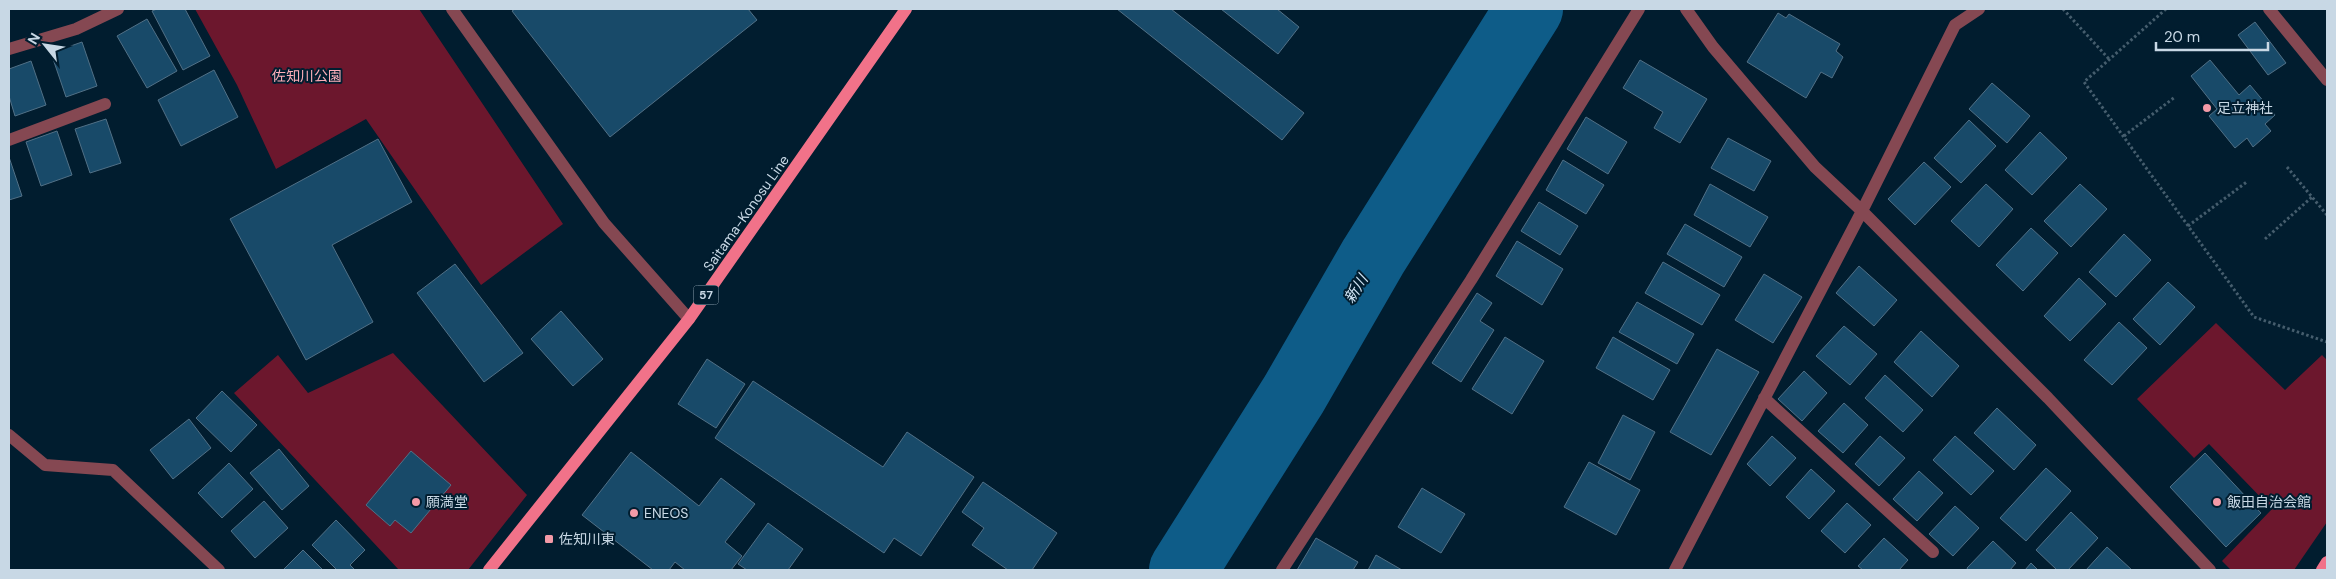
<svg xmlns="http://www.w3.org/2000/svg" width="2336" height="579" viewBox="0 0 2336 579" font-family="'DM Sans','Noto Sans JP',sans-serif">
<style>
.green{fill:#6c172d}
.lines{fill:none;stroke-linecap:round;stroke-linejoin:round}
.river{stroke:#0e5c88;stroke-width:68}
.building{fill:#184a69;stroke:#517086}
.path{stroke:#455d6d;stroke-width:3;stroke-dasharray:2.5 2.5;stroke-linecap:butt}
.minor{stroke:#854852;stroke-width:12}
.major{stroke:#f17289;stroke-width:12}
.poi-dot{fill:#f49aa7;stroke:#011d2f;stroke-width:2}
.labels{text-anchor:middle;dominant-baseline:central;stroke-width:4;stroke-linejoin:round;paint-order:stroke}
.shield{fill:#011d2f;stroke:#8ca0ae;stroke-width:1}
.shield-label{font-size:12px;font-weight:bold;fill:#c8d8e5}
.park-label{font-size:14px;fill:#fdafb9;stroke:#011d2f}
.poi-label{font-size:14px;fill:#c8d8e5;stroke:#011d2f;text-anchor:start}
.street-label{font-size:14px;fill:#c8d8e5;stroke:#011d2f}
.water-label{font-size:15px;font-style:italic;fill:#d3e7f7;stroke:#011d2f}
</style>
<rect width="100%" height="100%" fill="#011d2f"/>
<path class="green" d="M195,9h224l144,215 -82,61 -115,-166 -90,50 -39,-84z
M2216,323l69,67 37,-35 5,5v162l-33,48h-63l-9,-9 50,-52 -63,-65 -15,14 -57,-59z
M393,353l134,142 -59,75h-69l-165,-177 44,-38 30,38z"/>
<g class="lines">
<path class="river" d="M1183,570l111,-176 79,-137 156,-248"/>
</g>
<path class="building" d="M157,9h28l25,47 -27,14 -31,-59z
M515,9h233l9,11 -147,117 -98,-126z
M1117,9h54l133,104 -22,27z
M1221,9h56l22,18 -21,27z
M1778,13l8,5 3,-4 51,30 -4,7 7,6 -11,21 -11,-6 -15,26 -59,-36z
M147,19l30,52 -30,17 -30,-52z
M2255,22l31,41 -18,12 -30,-40z
M82,42l15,44 -31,11 -15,-44z
M1640,60l67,39 -27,44 -26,-15 9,-16 -40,-24z
M2210,60l29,35 11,-10 25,30 -10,9 6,7 -18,16 -6,-9 -12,10 -26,-32 8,-7 -26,-33z
M31,61l15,44 -31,11 -6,-20v-27z
M214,70l24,47 -57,29 -23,-46z
M1992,83l38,33 -23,27 -38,-34z
M1586,117l41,25 -19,32 -41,-25z
M106,119l15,44 -31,10 -15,-44z
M1969,120l27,26 -35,37 -27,-25z
M57,131l15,44 -31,11 -15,-44z
M2040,132l27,26 -35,37 -27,-25z
M1728,138l43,23 -17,30 -43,-23z
M378,139l34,63 -80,43 41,77 -67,38 -76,-141z
M9,157l13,39 -13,4z
M1563,160l41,25 -18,29 -40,-24z
M1924,162l27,25 -36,38 -27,-26z
M1710,184l58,33 -18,30 -56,-32z
M1986,184l27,25 -34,38 -28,-26z
M2080,184l27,25 -36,38 -27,-26z
M1539,202l39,24 -18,29 -39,-24z
M1685,224l57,33 -18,30 -57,-33z
M2031,228l27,25 -35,38 -27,-26z
M2124,234l27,26 -35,37 -27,-25z
M1517,241l46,28 -21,36 -46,-29z
M1663,262l57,33 -18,30 -57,-32z
M455,264l68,89 -39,29 -67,-89z
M1859,266l38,34 -23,26 -38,-33z
M1764,274l38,23 -29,46 -38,-23z
M2079,278l27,26 -36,37 -26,-25z
M2168,282l27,25 -35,38 -27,-26z
M1477,293l15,10 -12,18 14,9 -33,52 -29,-19z
M1637,302l57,32 -17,30 -58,-32z
M561,311l42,48 -30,27 -42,-47z
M2119,322l28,26 -35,37 -28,-25z
M1844,326l33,28 -27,31 -34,-29z
M1921,331l38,35 -27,31 -38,-35z
M1505,337l39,24 -32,53 -40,-25z
M1613,337l57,33 -17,30 -57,-32z
M1717,349l42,23 -48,83 -41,-23z
M707,359l38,25 -29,44 -38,-24z
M1804,371l23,22 -25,28 -24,-22z
M1885,375l38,35 -20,22 -38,-34z
M753,381l130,86 24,-35 67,45 -53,79 -27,-18 -10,15 -169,-115z
M222,391l35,34 -26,27 -35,-34z
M1844,403l24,22 -25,28 -25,-22z
M1997,408l39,37 -22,25 -40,-37z
M1623,415l32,17 -25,48 -32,-17z
M189,419l22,29 -38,31 -23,-29z
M1772,436l24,22 -26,28 -23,-22z
M1880,436l25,22 -26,28 -24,-22z
M1955,436l39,35 -23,24 -38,-35z
M279,449l30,37 -27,24 -32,-37z
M411,451l40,34 -40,48 -16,-13 -5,6 -24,-21z
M631,452l68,54 22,-28 34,26 -30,38 17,14 -11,14h-46l-10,-8 -6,8h-16l-71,-55z
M2205,453l56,60 -35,34 -56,-60z
M1589,462l51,28 -24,45 -52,-28z
M229,463l24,26 -31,29 -24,-25z
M2046,468l25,23 -45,50 -26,-23z
M1811,469l24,22 -26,28 -23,-22z
M1919,471l24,22 -26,28 -24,-22z
M983,482l74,51 -25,37h-24l-36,-25 12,-17 -22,-16z
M1422,488l43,26 -24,39 -43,-26z
M264,501l24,27 -33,30 -24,-27z
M1847,503l24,22 -26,28 -24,-22z
M1955,506l24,22 -26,28 -24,-22z
M2071,512l27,26 -30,32h-11l-21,-20z
M336,520l29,30 -15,15 5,5h-18l-25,-25z
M768,523l35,26 -15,21h-41l-9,-6z
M1316,538l42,24 -5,8h-56z
M1884,538l24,22 -9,10h-36l-5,-4z
M1993,541l23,22 -6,7h-42l-1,-2z
M2107,547l25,23h-46z
M303,550l20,20h-40z
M1376,555l26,15h-34z
M2031,563l7,7h-13z"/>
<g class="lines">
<path class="path" d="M2063,9l46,50
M2166,9l-82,73 170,235 73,25
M2124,136l51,-39
M2287,167l40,48
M2188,226l60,-45
M2265,239l47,-42"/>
<path class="minor" d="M452,9l152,214 85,96
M1686,9l27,38 102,120 47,44 186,187 162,172
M2269,9l58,71
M9,49l67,-20 42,-20
M9,140l96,-36
M1764,398l169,154
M9,435l36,30 68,5 106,100
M1282,570l189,-290 168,-271
M1675,570l187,-359 93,-186 24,-16"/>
<path class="major" d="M489,570l200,-251 217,-310
M2322,570l5,-8"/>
</g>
<g class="poi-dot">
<circle cx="2207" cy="108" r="5"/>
<circle cx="416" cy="502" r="5"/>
<circle cx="2217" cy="502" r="5"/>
<circle cx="634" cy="513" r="5"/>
<rect x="544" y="534" width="10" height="10" rx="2.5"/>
</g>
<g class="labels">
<rect class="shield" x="693.5" y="285.5" width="25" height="19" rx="4"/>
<g class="shield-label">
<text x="706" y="295">57</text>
</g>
<g class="park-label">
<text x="307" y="76">佐知川公園</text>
</g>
<g class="poi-label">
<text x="2217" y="108">足立神社</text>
<text x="426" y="502">願満堂</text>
<text x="2227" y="502">飯田自治会館</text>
<text x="644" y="513">ENEOS</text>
<text x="559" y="539">佐知川東</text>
</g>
<g class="street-label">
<text transform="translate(746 213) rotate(-55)">Saitama-Konosu Line</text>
</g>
<g class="water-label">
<text transform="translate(1356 289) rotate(-58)">新川</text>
</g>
</g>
<rect width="2336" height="579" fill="none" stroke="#c8d8e5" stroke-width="20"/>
<g transform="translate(45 45) rotate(300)" stroke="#011d2f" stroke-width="4" paint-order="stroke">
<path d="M0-4L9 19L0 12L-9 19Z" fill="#c8d8e5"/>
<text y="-8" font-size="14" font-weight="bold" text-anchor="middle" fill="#c8d8e5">N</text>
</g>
<path d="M2156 42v8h112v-8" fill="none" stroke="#c8d8e5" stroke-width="2.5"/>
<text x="2164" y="42" font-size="15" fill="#c8d8e5" stroke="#011d2f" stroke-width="4" paint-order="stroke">20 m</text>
</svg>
